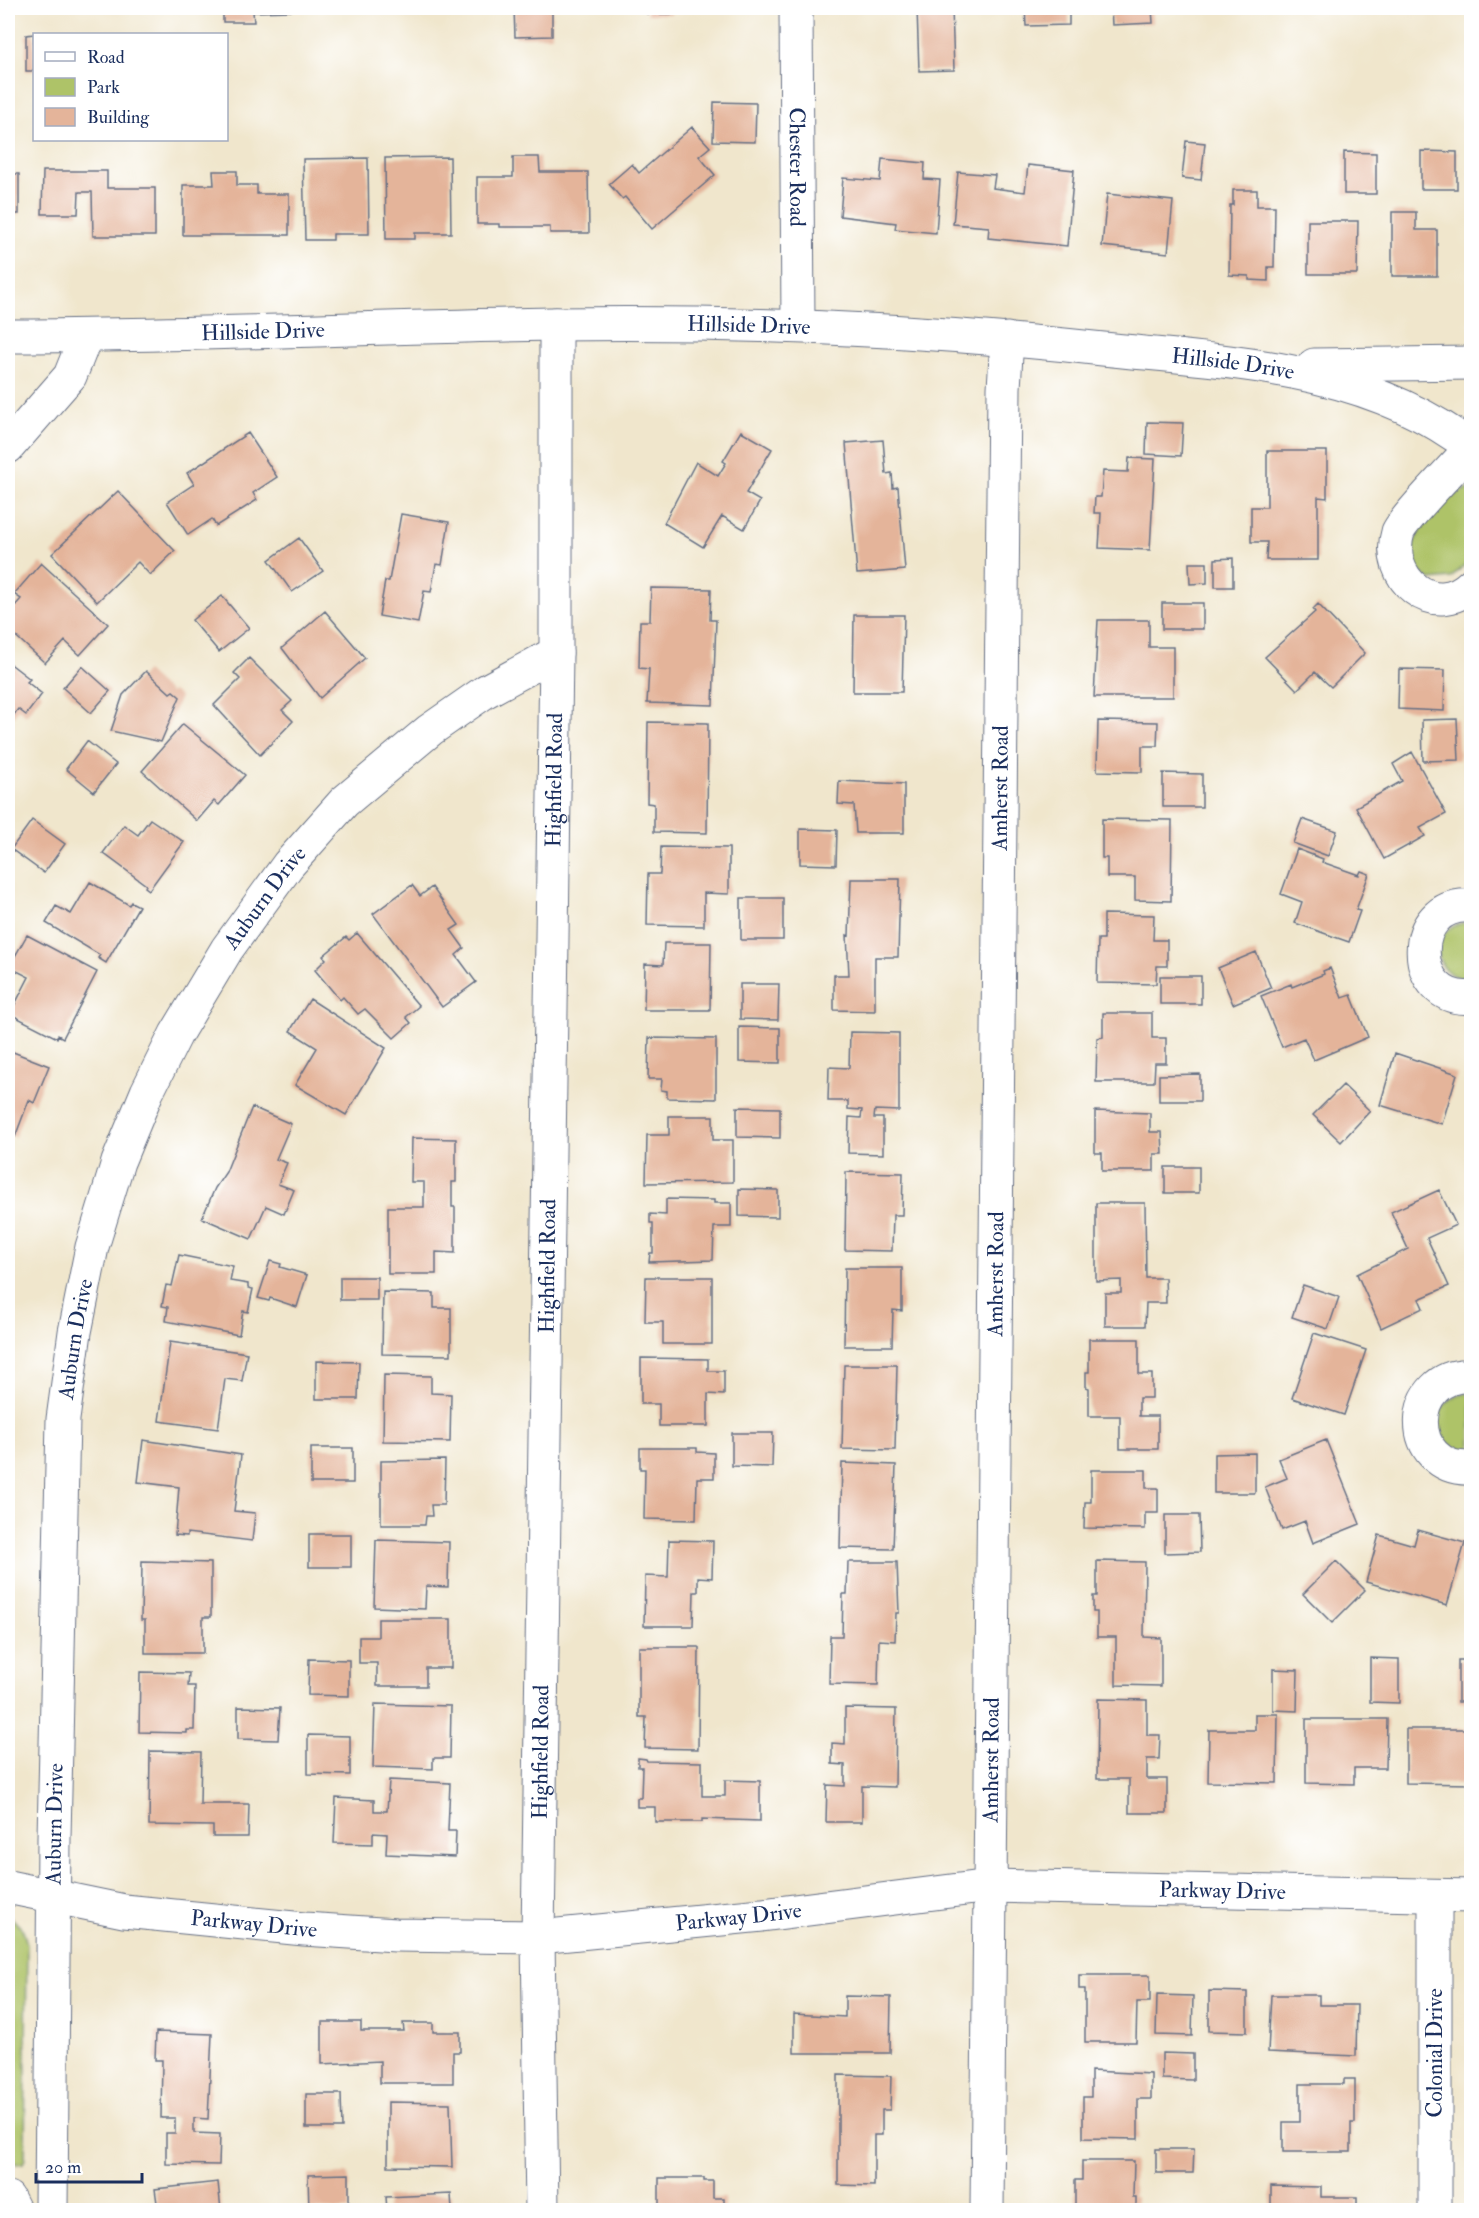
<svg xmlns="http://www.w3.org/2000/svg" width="1479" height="2218" viewBox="0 0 1479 2218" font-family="'IM FELL Double Pica',serif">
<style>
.green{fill:#aec368;stroke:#647963;stroke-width:1.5}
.building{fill:#e4b49a}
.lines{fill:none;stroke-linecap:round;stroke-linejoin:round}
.minor-casing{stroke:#666f84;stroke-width:35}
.minor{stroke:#fff;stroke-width:33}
.labels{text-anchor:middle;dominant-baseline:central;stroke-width:6;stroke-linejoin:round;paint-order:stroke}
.street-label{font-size:22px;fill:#1b2f5e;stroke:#fff}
</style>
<rect width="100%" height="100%" fill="#fff"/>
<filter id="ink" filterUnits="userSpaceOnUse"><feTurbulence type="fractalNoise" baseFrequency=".0167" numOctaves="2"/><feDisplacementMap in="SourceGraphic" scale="12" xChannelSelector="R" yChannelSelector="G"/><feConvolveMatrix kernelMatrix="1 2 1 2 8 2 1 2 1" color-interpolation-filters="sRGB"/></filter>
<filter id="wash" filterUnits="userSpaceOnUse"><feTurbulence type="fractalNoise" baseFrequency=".008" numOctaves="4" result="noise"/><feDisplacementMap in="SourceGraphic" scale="24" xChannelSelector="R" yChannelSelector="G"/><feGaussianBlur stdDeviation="1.35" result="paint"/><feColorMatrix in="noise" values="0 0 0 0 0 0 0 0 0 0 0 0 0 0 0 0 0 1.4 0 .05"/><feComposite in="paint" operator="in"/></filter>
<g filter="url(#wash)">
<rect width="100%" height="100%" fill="#f0e6cc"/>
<path class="green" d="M1471,488v71l-20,19 -21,2c-9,-6 -19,-14 -19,-25 -1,-21 40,-65 60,-67z
M1471,922v57c-41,2 -46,-55 0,-57z
M1471,1393v57c-44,0 -44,-54 0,-57z
M8,1914l15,16 4,14 -2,214 -2,5 -7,1 -8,-10z"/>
<g id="blocks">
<path class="building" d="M223,8h68v3l-38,1 1,10h-31z
M514,8h38v28l-37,1z
M647,8h24v6h-24z
M917,8h35l2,62 -35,1z
M1025,8h44v17l-43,1z
M1111,8h41l1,15 -41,2z
M34,34v37h-8v-36z
M714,102l42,1 -1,39 -42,-1z
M692,127l18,20 -11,9 16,19 -63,54 -27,-32 -3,2 -13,-15 23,-20 7,9z
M1186,141l19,2 -4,37 -19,-2z
M1421,151l36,1v37h-36z
M1344,152l32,1v41h-32z
M450,157l1,76h-36v6h-29l-1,-81z
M513,157h26l1,15h48l1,61h-39v-6h-51v-3h-22v-47h36z
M368,158l1,76h-36v6h-28l-2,-81z
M882,159l43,4 -1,16 16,1 -4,53 -41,-4 1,-6 -56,-7 3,-38 37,3z
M1028,165l46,5 -7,76 -79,-8 1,-11 -36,-3 5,-52 37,3 -2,13 32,4z
M43,171h64v17h48v48h-62l-1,-44h-13l-1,22h-36z
M213,171h24v14h20v9h32v41h-106v-50h31z
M8,174h11v40h-11z
M1233,190h24v16h18l-1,61h-6v14l-19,-1v-4l-20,-1 1,-70h3z
M1107,194l66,7 -5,52 -66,-7z
M1392,212h24v18h21v46h-45z
M1308,221h50l-1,53h-49z
M1147,422l36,1 -2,33 -35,-2z
M741,431l31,18 -26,44 14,8 -16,28 -22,-13 -19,31 -39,-24 32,-61 22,14 8,-13 -3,-2z
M248,433l29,44 -24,16 4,7 -41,26 -4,-7 -24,16 -21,-33 27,-18 -7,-11z
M883,440l3,34 6,-1 1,15 5,-1 7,83 -48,4 -11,-131z
M1267,451h60v47l-9,-1v63h-52l1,-18h-16v-35h16z
M1129,458l26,1 -5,91 -51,-2 2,-35h-7l1,-16h6l2,-26 25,1z
M118,491l57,60 -25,24 -12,-13 -41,40 -45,-48z
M401,514l48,8 -7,43 -6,-1 -5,28 -7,-1 -6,32 -39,-7 6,-35h4z
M299,538l24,33 -31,21 -23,-32z
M1233,558v29h-18v-28z
M41,563l67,61 -28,31 -15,-14 -20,22 -37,-34v-15l13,-15 -7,-5z
M1189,563h18v20l-17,1z
M651,588l60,1 -1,31h6l-3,85 -66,-2 2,-34 -10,-1 1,-47h10z
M222,596l27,32 -30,24 -27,-32z
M1162,603h41v26h-41z
M1318,604l47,49 -34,34 -16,-15 -18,18 -32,-33 50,-45 -2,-3z
M325,611l40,47 -45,40 -38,-50z
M854,615h50l-2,77h-49z
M1098,620h51v27h24v50h-79z
M249,658l43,43 -10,9 11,11 -33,34 -46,-50 26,-26 -6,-6z
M8,662l22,17 -3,3 15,12 -16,21 -8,-6 -10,14z
M82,666l28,25 -19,22 -28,-25z
M1399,669l46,1 -1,41 -46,-2z
M146,671l24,22 3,-2 7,6 -19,45 -50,-11 12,-36z
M1457,719l2,41 -36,1 -1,-41z
M1098,721l60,1 -1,24h-15v26l-45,-1z
M648,722l60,1 -1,110 -53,-1v-28l-7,-1z
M183,724l62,51 -26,30 -5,-4 -17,20 -55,-50z
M87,741l29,23 -22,28 -28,-23z
M1412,752l34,62 -26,14 5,8 -41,23 -28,-52 46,-26 -9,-17z
M1163,773l39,1v33h-39z
M839,781l65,3v49h-48l-2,-28 -16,-1z
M150,819l34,23 -35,48 -4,-3 1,-2 -43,-32 21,-28 14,10z
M1102,819l70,1 -1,81 -36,-1v-23h-28v-19h-5z
M1302,819l35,12 -9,25 -35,-13z
M32,820l33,24 -21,29 -33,-24z
M800,829l37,1 -1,35 -36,-1z
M661,847l68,1v46l-25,-1v33l-57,-1 1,-51h12z
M1297,849l26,10 -1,3 37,13 2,-4 8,3 -13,36 4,1 -11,31 -54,-19 7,-21 -21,-8z
M851,879h49l-2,78h-23v54l-41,-1v-35h15l-2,-40 2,1z
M90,882l39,23 2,-3 8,4 -33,57 -8,-5 2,-3 -54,-32 10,-17 15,8z
M412,885l8,11 12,-9 27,38 -8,5 13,18 -8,7 20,27 -34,25 -69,-93z
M741,898h42v42h-42z
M1104,914l50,1 -1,25h14v26h-10l-1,18 -59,-1 1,-44h6z
M357,933l62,73 -13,11 5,6 -17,15 -29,-29 -7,5 -15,-17 -3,3 -25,-30 11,-11 -3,-3 23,-19 3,3z
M27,935l70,37 -34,66 -5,-3 -1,3 -47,-24 19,-37 -20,-10z
M664,943h47l-1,67h-66l1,-46 18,1z
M1256,952l15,36 -38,16 -15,-36z
M1330,968l12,30 9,-3 17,42 -54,23 -10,-22 -22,9 -21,-51 30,-12 1,3 32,-13 -1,-3z
M1160,976h41v28h-41z
M740,984h39l-1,36 -38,-1z
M310,999l76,49 -40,67 -51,-30 22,-37 -27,-17z
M1103,1013h49v25h14v25h-11l-1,19h-58l1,-44 6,-1z
M739,1027l41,1v35l-41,-1z
M850,1032l49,1v78l-24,-1 -1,8h9v36l-35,-1 1,-36 12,1 1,-8 -14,-1v-8h-20l1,-34 20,1z
M649,1038l67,1v60l-49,-1v-7l-6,-1 1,-11h-14z
M8,1050l41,16 -15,37 -5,-3 -14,37 -7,-3z
M1395,1053l62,21 -15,50 -62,-19z
M1200,1074v27h-41v-26z
M1343,1085l27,26 -29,31 -28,-27z
M252,1107l39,17 -15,35 11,4 -9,21 16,6 -10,24 -18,-8 -15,33 -49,-21 13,-30 11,-16z
M737,1107l43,1v30l-43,-1z
M1095,1111l55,2v19h12l1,22h-9v17h-52v-18h-7z
M669,1116h44v24h20v42l-87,1 1,-48h22z
M412,1138l44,1v43h-4v25h3v46l-19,-1v22h-48v-67h36v-25h-13z
M1165,1167h34v26h-34z
M846,1172l57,1 -1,42h-9l-1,36 -47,-1z
M739,1189l39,1v27l-39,-1z
M1439,1190l17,35 -29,13 22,48 -30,13 4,9 -42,20 -24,-54 51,-25 -17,-37z
M666,1199l48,1v3h17v24h-17l-1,33 -64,2 1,-9h3v-30h-3v-9l16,1z
M1096,1203h49l1,75h19l1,25h-20l-1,23h-40v-33h16v-13l-25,1z
M179,1255l54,11 -3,15 18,3v4l5,1 -5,23 -5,-1 -4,24 -73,-14 2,-14 -6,-1 4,-21 6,1z
M270,1261l11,3 -1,3 27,8 -10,32 -27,-9 -1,3 -11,-3z
M845,1268h57v43l-9,-1 -1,36h-48z
M340,1277h37v23h-37z
M646,1277h66v67h-49v-22h-18z
M1303,1285l36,12 -11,32 -36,-12z
M383,1292l51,1v15h17v47l-69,-1z
M1314,1333l52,17 -22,65 -52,-17z
M1089,1339h50v35h13v24h-13v18h19v33h-38v-33h-31v-28l-3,-1v-15h3z
M170,1342l77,11 -5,28 -17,-2 -7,50 -59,-8z
M641,1358l67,1v12h16v24l-16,-1v32h-49v-22h-18z
M316,1361l43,1 -1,37h-42z
M844,1365h53l-2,85 -53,-1z
M384,1375l47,1v17l20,1 -1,48 -67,-1z
M732,1433h41l-1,34 -40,-1z
M143,1440l98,15 -7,56 21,2 -3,28 -65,-8v3l-12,-1 4,-48 -41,-5z
M1326,1440l34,84 -47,19 -8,-22 -23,9 -17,-43 22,-9 -8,-19z
M311,1448h42v35h-42z
M640,1448h57v4l17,1v25h-17l-1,42 -52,-1 1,-50h-5z
M1255,1453v40h-41v-39z
M445,1460l-1,45h-13l1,11h-6l-1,9h-44v-64z
M842,1463l54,2 -3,84 -53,-1z
M1091,1470h55v18h12v25h-13v16l-61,-1 1,-26h6z
M1165,1515h34l1,37 -35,1z
M1418,1530l47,13 -18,62 -81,-23 13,-47 35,10z
M309,1534h42v33h-42z
M376,1540l73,2 -1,45 -22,-1 -1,23 -51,-2z
M669,1540l44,1 -1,37 -14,-1v15h-4l-1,34h-49l1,-50 23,1z
M142,1561l69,2v54h-8v36h-58v-33h-4z
M1097,1561l48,1 -1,75 17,1v48l-45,-1v-48h-19v-25h-4v-16h4z
M1336,1561l29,29 -33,33 -29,-29z
M848,1562h49l2,51h-3l-1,28 -16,-1 -1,45 -49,-1 1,-48h12l1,-42h4z
M378,1619h73v49h-25v18h-49v-23h-18v-26h19z
M639,1647h60l-1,102 -53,-1 1,-31h-7z
M1370,1658l29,1v44l-29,-1z
M309,1659l40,1v36l-41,-1z
M1458,1660h14v42h-14z
M1273,1669l25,1 -1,41 -24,-1z
M140,1672l49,1 -1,13h7l-1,44h-7v3l-48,-1z
M1098,1699l49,1v35h13l-1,24h-12v20h20v34h-38v-34h-32z
M375,1704l76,2 -1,52h-17v11l-60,-2z
M238,1707l42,1 -2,32 -40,-1z
M845,1708l51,1 -1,78 -33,-1v36h-36l1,-37 18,1v-21l-13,-1v-21l13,1z
M1255,1714h23l-1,69 -69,-1 1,-52h46z
M1306,1719h81l-1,49h-32v16l-48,-1z
M1406,1729h66v55l-66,-1z
M308,1735l42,1v39l-42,-1z
M150,1751l51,1 -1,52h49l-1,33h-35v-11l-64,-1z
M638,1758l8,1 1,2 55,1v34h23v-16l35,1v40l-58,-2v3h-47v-15h-18v-9h4l1,-31h-4z
M389,1780l61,3 -2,48h8l-1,26 -69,-3 1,-20 -14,-1v11l-39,-1 2,-45 38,2v11h13z
M1079,1975h71v27h-13l-1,40h-51v-53h-6z
M1209,1991l38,1v40l-38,-1z
M1157,1995l36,1 -1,40 -36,-1z
M1271,1995h48v10h38l-1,51 -88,-4z
M845,1996l46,1 -1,56h-96v-39l51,3z
M322,2022h39v9h43l-1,-8h30v9h27v20h-7v31h-73v-22l-58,3z
M156,2032l56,2 -4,85 -14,-1v15l26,1 -1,31 -53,-1v-31h9v-15h-14l1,-58h-7z
M1162,2053l31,1v26l-31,-1z
M1091,2071l60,3v25h-13v40l-55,-1v-41h8z
M838,2075l53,1 -1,34h-8v25h-8v51l-36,-1z
M1344,2079h11v44h-4v29h-68v-30h17v-38h44z
M306,2094h35l1,34h-36z
M388,2102l62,1 2,64 -64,-1z
M1156,2149h38l-1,24h-37z
M1082,2161h52l-1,36h3v11h14v2h-75v-30h7z
M349,2174v36h-40l-1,-35z
M659,2178h45v3h9v17h11v12h-65z
M218,2182l3,28h-63l-3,-21z
M1271,2186l50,1v10h36v13h-86z
M451,2194l1,16h-65l-1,-13z"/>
</g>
</g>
<g filter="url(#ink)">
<use href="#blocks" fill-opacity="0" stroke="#666f84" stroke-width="1.5"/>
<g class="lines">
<defs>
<g id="minor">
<path id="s1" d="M796,8l2,318"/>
<path id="s2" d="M8,336c181,0 362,-9 544,-12 184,-3 368,5 551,25 126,13 265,17 369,99"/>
<path d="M1314,365l158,-2"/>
<path d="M8,447l62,-71 16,-40"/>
<path d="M1471,448c-13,15 -68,71 -73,84 -14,46 36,89 74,52"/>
<path d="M1472,906c-67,-6 -63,99 0,91"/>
<path d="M1472,1376c-67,-5 -68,96 0,92"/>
<path id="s3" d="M8,1887l116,24 180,18 92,6 142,2 224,-22 228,-29 482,10"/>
<path d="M1435,1896v314"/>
<path d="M8,2198l6,12"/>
<path id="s4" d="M51,2210l3,-372 9,-419 12,-87 17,-85 26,-85 29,-70 29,-58 51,-85 61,-84 56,-63 86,-72 56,-39 70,-38"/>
<path id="s5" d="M542,2210l-4,-273 18,-1284v-329"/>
<path id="s6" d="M987,2210l17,-1822 3,-49"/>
</g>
</defs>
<use href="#minor" class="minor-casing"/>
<use href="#minor" class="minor"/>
</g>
</g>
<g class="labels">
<g class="street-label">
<text stroke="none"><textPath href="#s1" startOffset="159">Chester Road</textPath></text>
<text stroke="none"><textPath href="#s2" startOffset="741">Hillside Drive</textPath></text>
<text stroke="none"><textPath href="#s2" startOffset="255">Hillside Drive</textPath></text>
<text stroke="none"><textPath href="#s2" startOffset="1227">Hillside Drive</textPath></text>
<text stroke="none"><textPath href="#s5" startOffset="1430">Highfield Road</textPath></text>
<text stroke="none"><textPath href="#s6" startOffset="1422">Amherst Road</textPath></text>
<text stroke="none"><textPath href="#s4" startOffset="1358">Auburn Drive</textPath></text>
<text stroke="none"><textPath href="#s5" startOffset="944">Highfield Road</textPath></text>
<text stroke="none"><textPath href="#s6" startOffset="936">Amherst Road</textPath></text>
<text stroke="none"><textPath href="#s4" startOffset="872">Auburn Drive</textPath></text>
<text stroke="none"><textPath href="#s5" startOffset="458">Highfield Road</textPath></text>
<text stroke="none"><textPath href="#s6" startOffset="450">Amherst Road</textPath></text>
<text stroke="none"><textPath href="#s4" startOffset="386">Auburn Drive</textPath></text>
<text stroke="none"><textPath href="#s3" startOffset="1221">Parkway Drive</textPath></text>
<text stroke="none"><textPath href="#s3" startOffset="735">Parkway Drive</textPath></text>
<text stroke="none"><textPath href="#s3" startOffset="249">Parkway Drive</textPath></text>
<text transform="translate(1435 2053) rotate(-90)">Colonial Drive</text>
</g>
</g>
<rect width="1479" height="2218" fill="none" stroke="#fff" stroke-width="30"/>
<rect x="33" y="33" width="195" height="108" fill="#ffffff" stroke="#a4acbf" stroke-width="1.5"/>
<rect x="45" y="52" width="30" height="9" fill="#ffffff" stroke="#a4acbf" stroke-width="1.5"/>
<text x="87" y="63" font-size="18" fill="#1b2f5e">Road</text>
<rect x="45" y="78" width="30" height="18" fill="#aec368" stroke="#a4acbf" stroke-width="1.5"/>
<text x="87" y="93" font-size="18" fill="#1b2f5e">Park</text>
<rect x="45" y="108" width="30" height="18" fill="#e4b49a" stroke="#a4acbf" stroke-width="1.5"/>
<text x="87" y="123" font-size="18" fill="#1b2f5e">Building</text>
<path d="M36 2173v9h106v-9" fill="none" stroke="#1b2f5e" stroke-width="3"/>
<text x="45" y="2173" font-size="18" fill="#1b2f5e" stroke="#ffffff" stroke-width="4.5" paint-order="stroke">20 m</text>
</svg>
